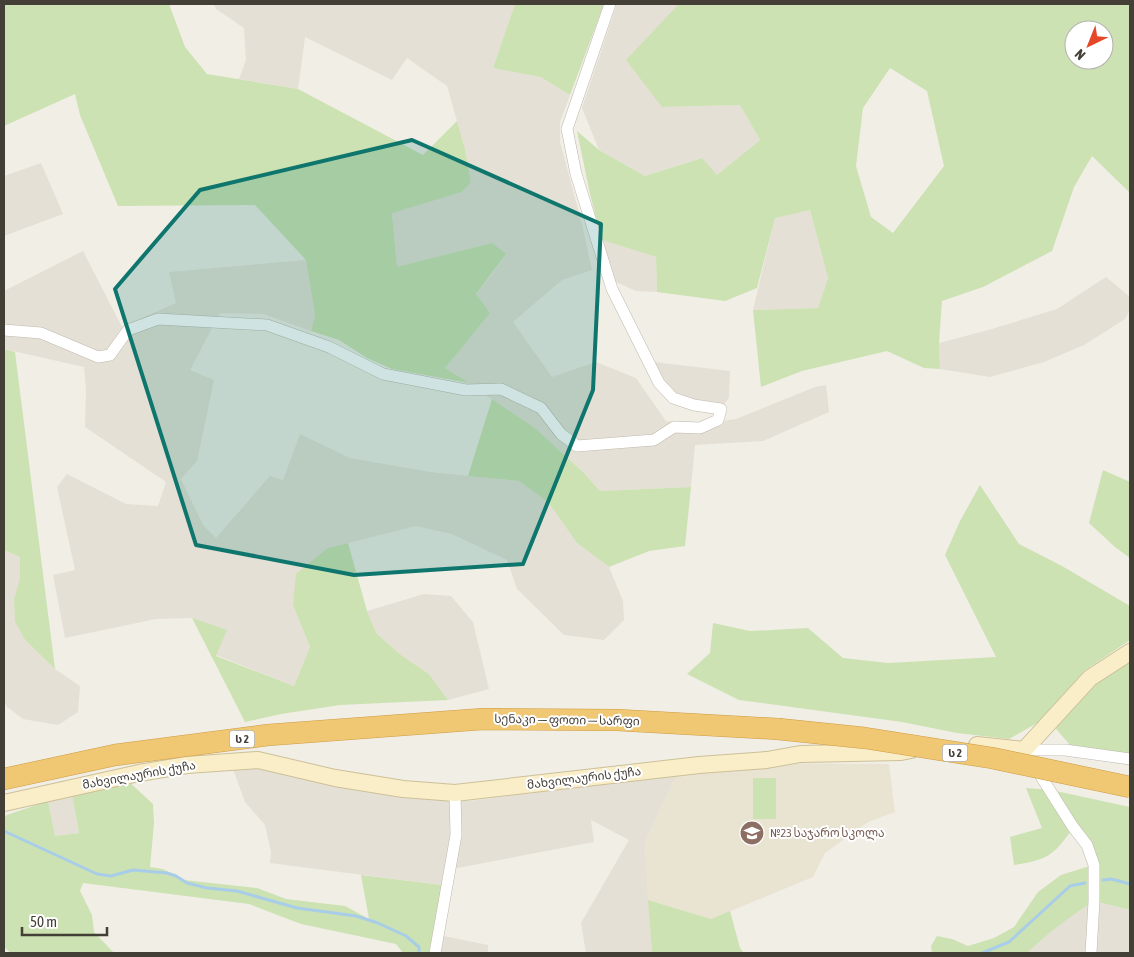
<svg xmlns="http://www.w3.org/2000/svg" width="1134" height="957" viewBox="0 0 1134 957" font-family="'Asap Condensed','Noto Sans Georgian',sans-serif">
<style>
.residential{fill:#e5e0d5}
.education{fill:#e9e3d1}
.green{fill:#cce2b2;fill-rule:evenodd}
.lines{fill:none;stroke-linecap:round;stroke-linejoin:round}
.stream{stroke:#a8cde9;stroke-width:3}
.street-casing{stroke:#bfb8ad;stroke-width:12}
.secondary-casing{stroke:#cdc099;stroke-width:18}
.highway-casing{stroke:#ce9c44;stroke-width:22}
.street{stroke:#fff;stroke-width:11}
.secondary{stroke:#f9eec8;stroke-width:16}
.highway{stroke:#f0c772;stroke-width:21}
.highway-bridge-casing{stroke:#ce9c44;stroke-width:22;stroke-linecap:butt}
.highway-bridge{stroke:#f0c772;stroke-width:21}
.marked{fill:#0f766e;fill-opacity:0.2;stroke:#0f766e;stroke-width:4;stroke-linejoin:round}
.labels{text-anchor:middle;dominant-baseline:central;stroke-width:4;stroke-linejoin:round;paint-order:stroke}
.shield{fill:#fff;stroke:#7b7872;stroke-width:1}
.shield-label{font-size:11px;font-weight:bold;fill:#433e36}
.street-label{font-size:12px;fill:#433e36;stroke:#fff}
.education-label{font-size:12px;fill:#785e54;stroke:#fff;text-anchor:start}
</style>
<rect width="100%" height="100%" fill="#f1eee6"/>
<path class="residential" d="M214,4h301l-22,64 48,8 29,19 -10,27v20l21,78 11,50 -30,10 -49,42 39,55 44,-15 40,16 30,43 35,3 35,-5 79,-32 11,-2 3,27 -66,29 -68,4 -4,42 -91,4 -16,-18 -49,-45 -90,-60 45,-55 -14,-18 30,-40 -14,-12 -95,25 -5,-56 70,-20 9,-10 -6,-33 -18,-63 -40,-28 -15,22 -87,-43 -7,52 -59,-10 7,-19 -2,-32 -28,-19z
M617,4h59l1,1 -15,102 78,-2 20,35 -43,35 -16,-17 -56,18 -46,-26 -17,-42z
M41,163l22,51 -59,22v-60z
M810,210l18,68 -10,30 -65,2 22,-93z
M602,240l54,17 1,35 -21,-1 -27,-12z
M83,251l39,76 54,-24 -7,-31 137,-12 9,55 -4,16 -48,-17 -43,-1 -30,57 24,10 -17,81 -16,18 22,46 13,13 54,-62 13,4 17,-46 50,24 80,14 89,9 29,21 29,41 32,24 14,34 1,19 -20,20 -40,-5 -47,-46 -10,-29 -55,-26 -36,-8 -88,22 -35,57 17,42 -16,39 -78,-31 -24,-37 -36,1 -91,19 -12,-63 22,-5 -18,-83 10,-13 59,30 32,2 8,-24 -81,-55 1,-37 -2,-23 -80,-18v-58z
M1106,277l24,20v13l-5,9 -41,26 -40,17 -54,15 -50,-8 -1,-26 53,-14 65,-20z
M654,362l76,9 -1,27 -8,10 -37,-2 -15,-18z
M4,550l16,7v21l-6,21 1,23 10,18 30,29 25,17 -2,26 -20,13 -35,-6 -16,-12 -3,-6z
M424,594l27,2 22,26 16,67 -41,11 -19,-26 -28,-19 -25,-22 -9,-22z
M266,766l145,30 58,5 111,-14 98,-16 -33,72 7,110h-66l-5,-30 48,-83 -38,-20 3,22 -142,27 -3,17 -179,-23 1,-11 -6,-27 -20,-23 -12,-33z
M72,795l7,38 -24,3 -7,-35z
M1094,901l36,9v43h-103l12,-12 31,-25z
M439,935l49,10v8h-53z"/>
<path class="education" d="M765,763l124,1 6,48 -27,10 -43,31 -12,24 -102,42 -63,-19 -3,-57 33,-72z"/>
<path class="green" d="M4,4h165l16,43 22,27 91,15 125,66 34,-34 8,28 6,33 -9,10 -70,21 5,54 95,-24 14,11 -30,40 14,19 -45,55 24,15 -77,-14 -25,-11 -28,-18 -28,-9 4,-16 -9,-55 -51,-55 -137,1 -38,-91 -5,-21 -71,32z
M515,4h89l-34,91 -29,-18 -48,-9z
M676,4h454v189l-38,-37 -18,31 -22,64 -69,36 -41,14 -3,42 1,26 -16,-1 -37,-17 -85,20 -41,16 -8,-77 65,-2 10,-30 -18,-68 -35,8 -18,70 -32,13 -68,-9 -1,-35 -54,-17 -12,-46 -13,-63 22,19 46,26 57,-18 15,17 43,-35 -20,-35 -78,2 -36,-47 51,-54zM1074,30h30v30h-30zM890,68l37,23 17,75 -51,67 -22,-16 -15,-51 7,-58z
M4,349l11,3 40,317 -30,-29 -10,-18 -1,-23 6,-21v-21l-16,-7z
M492,399l43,29 49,45 16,18 91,-4 -6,59 -36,5 -40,16 -32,-24 -29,-41 -29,-21 -51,-5z
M1103,470l27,12v76l-15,-11 -26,-24z
M980,485l39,59 43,22 68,40v34l-46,31 -38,47 -37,21 -52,-6 -55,-11 -163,-22 -52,-26 23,-21 3,-30 37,8 58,-3 35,30 45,5 108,-6 -51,-102 15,-34z
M348,543l19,68 9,22 25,22 28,19 19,26 -108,5 -59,9 -36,8 -53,-104 35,12 -11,26 78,30 16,-39 -17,-42 3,-31 32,-26z
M1130,652v103l-59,-9 -21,-24z
M753,778h23v41h-23z
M128,781l25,23 1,19 -4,44 13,2 21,11 73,8 29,11 59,7 24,13 -8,-44 88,11 -14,67h-32l-7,-9 -95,-20 -52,-20 -166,-21 -3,8 12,24 2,17 20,21h-103l-7,-6v-131l44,-15 7,35 24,-3 -7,-38z
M1026,788l25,2 79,17v103l-36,-9c-24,15 -46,32 -67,52h-95l-1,-7 6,-10 15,3 16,7 26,-8 20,-11 24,-35 23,-17 32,-10 -20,-37c-19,27 -25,32 -59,37l-4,-28 32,-9z
M648,900l63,19 19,-8 10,37 4,5h-92z"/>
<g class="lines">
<path class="stream" d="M4,831l93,43 14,2 22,-6 34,3 9,3 11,7 20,5 30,3 60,17 59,8 22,7 28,13 13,11v6
M1103,880l8,-1 19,5
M982,953l27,-11 61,-56 15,-3"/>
<defs>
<path id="street" d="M4,330l37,3 57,24 12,-2 18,-25 30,-11 109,6 62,22 54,27 83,16 35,-1 40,19 20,26 16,12 77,-6 20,-13 26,1 18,-8 3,-11 -27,-4 -21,-7 -14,-15 -47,-94 -36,-115 -9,-45 43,-125
M1024,750h41l65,9
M1035,767l38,60 14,18 7,20v36l-3,52
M435,953l21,-118 -1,-42"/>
<path id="secondary" d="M977,745l47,5 66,-72 40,-26
M4,803l135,-30 48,-8 71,-5 77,18 68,11 52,4 244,-28 68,-5 33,-6 101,-2 10,-2"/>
<path id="highway" d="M4,779l111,-24 153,-20 215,-16 134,1 161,9"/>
</defs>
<use href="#street" class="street-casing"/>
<use href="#secondary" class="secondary-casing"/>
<use href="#highway" class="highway-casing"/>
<use href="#street" class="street"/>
<use href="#secondary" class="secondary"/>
<use href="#highway" class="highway"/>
<defs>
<path id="highway-bridge" d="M778,729l87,9 127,20 138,29"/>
</defs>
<use href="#highway-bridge" class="highway-bridge-casing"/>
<use href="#highway-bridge" class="highway-bridge"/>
</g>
<path class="marked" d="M412,140l189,84 -8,166 -70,174 -169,11 -158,-30 -81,-256 85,-99z"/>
<defs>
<symbol id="school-disc" viewBox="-11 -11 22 22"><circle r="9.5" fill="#8d6e63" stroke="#fff"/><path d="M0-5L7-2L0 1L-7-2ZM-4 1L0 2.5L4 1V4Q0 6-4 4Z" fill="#fff"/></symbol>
</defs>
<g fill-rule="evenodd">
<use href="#school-disc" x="738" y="819" width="28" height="28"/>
</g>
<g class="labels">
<g class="shield">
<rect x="229.5" y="730.5" width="25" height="17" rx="4"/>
<rect x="942.5" y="744.5" width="25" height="17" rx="4"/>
</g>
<g class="shield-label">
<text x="242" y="739">ს 2</text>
<text x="955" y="753">ს 2</text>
</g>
<g class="street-label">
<text transform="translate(567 720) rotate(1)">სენაკი — ფოთი — სარფი</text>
<text transform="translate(139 775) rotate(-10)">მახვილაურის ქუჩა</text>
<text transform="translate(584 778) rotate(-7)">მახვილაურის ქუჩა</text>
</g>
<g class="education-label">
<text x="770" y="833">№23 საჯარო სკოლა</text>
</g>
</g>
<rect width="1134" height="957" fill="none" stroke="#433e36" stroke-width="10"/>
<g transform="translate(1089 45) rotate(223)"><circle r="24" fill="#ffffff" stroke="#b4b2af"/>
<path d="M0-4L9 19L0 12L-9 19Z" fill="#e54729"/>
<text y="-8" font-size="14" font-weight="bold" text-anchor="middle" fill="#433e36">N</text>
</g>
<path d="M22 927v8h85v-8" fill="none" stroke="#433e36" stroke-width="2.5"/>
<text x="30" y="927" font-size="15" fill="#433e36" stroke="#ffffff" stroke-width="4" paint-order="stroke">50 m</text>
</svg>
